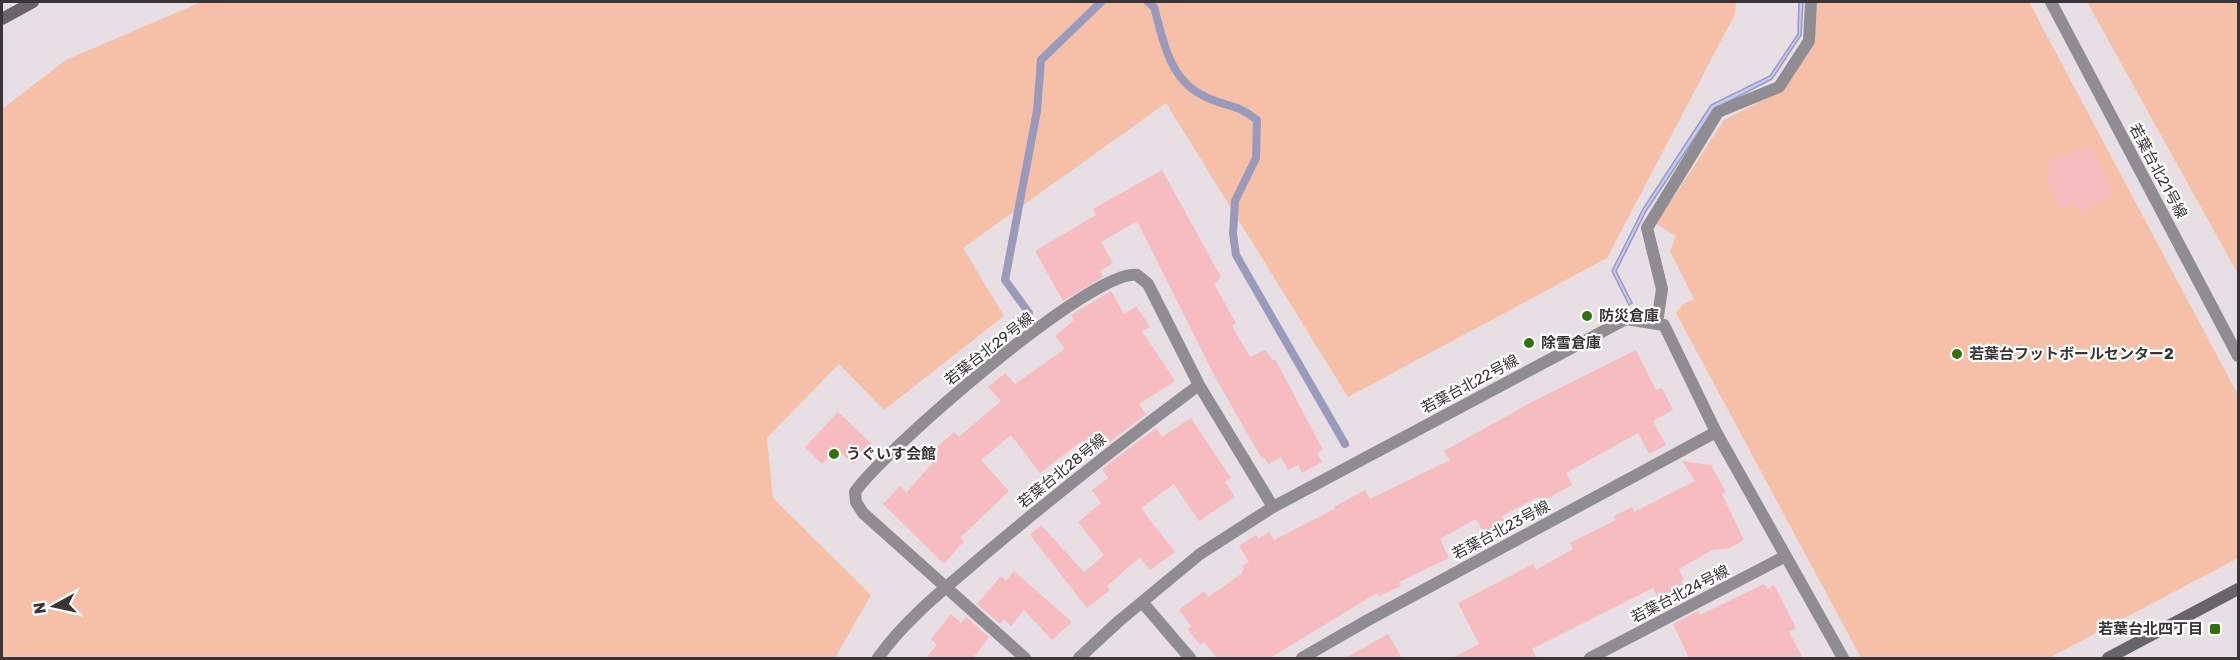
<svg xmlns="http://www.w3.org/2000/svg" width="2240" height="660" viewBox="0 0 2240 660" font-family="Rubik,'Noto Sans JP',sans-serif">
<style>
.green{fill:#f6c0a8}
.water{fill:#c4c6f6;stroke:#9a9abd;stroke-width:1.5}
.lines{fill:none;stroke-linecap:round;stroke-linejoin:round}
.stream{stroke:#9a9abd;stroke-width:8}
.building{fill:#f6bcbf}
.lane{stroke:#8f8d91;stroke-width:12}
.street{stroke:#8f8d91;stroke-width:12}
.secondary{stroke:#68656a;stroke-width:12}
.poi-dot{fill:#31720c;stroke:#fff;stroke-width:2}
.labels{text-anchor:middle;dominant-baseline:central;stroke-width:4.5;stroke-linejoin:round;paint-order:stroke}
.street-label{font-size:15px;fill:#393537;stroke:#fff}
.poi-label{font-size:15px;font-weight:bold;fill:#393537;stroke:#fff;text-anchor:start}
</style>
<rect width="100%" height="100%" fill="#e8dfe4"/>
<path class="green" d="M201,2h1535l-1,12 -128,244 -259,139 -182,-294 -203,145 41,68 -120,94 -45,-46 -72,74 6,60 98,97 -36,63h-833v-549l64,-49z
M1817,2h212l209,393v163l-189,100h-188l-185,-345 7,-9 11,-5 -24,-48 6,-15 -20,-12 68,-104 59,-30 32,-51z
M2087,2h151v272z"/>
<path class="water" d="M1799,2h4l-2,33 -29,44 -58,30 -68,102 -30,60 16,32 -3,2 -17,-34 31,-62 68,-104 59,-29 28,-42z"/>
<g class="lines">
<path class="stream" d="M1148,2l6,5c9,33 15,71 48,88 21,12 33,7 55,25l-1,38 -21,43 -2,33 3,21 109,189
M1029,313l-24,-33 32,-169 4,-51 60,-58"/>
</g>
<path class="building" d="M2091,145l23,48 -34,20 -7,-10 -11,8 -16,-31 4,-20z
M1162,170l59,107 -7,7 22,39 -4,3 18,31 15,-7 8,11 2,-2 48,91 -6,3 5,9 -20,11 -4,-8 -10,5 -7,-13 -13,7 -4,-7 -2,2 -47,-82 -78,-156 -36,21 12,21 -13,8 3,6 -40,24 -28,-50 61,-36 -3,-6z
M1111,291l13,23 12,-8 14,21 -8,4 33,50 -36,23 7,10 -53,41 -10,-15 -43,33 -29,-38 -30,25 28,31 -49,47 4,3 -20,23 -61,-60 17,-18 6,7 31,-35 -5,-7 22,-19 5,5 42,-36 -13,-14 17,-14 10,11 50,-35 -10,-13 19,-16 -3,-5z
M1636,350l20,40 5,-2 2,2 10,20 -20,11 13,24 -17,9 -11,-21 -72,40 6,12 -31,17 -3,-5 -36,19 6,12 -21,11 -11,-20 -36,20 9,19 -50,24 2,4 -22,10 -2,-3 -107,65h-53l-13,-16 -4,3 -12,-16 3,-3 -12,-16 25,-19 4,6 33,-23 3,-5 -2,-3 7,-4 -10,-16 17,-11 2,4 11,-7 5,8 61,-31 -1,-2 31,-17 5,9 80,-39 -6,-9 86,-48z
M838,412l34,32 -19,20 -16,-15 -15,15 -17,-17z
M1191,418l40,60 -6,4 10,15 -36,24 -25,-37 -33,24 34,44 -25,18 -10,-13 -33,29 3,4 -23,18 -57,-73 11,-10 43,47 20,-17 -26,-33 23,-19 -9,-13 16,-12 -6,-9 54,-41 6,9z
M1682,461l29,4 15,27 -4,2 22,46 -14,8 -18,2 -33,19 5,11 -3,1 8,16 -24,13 -12,-22 -121,61 5,9h-85l27,-14 -21,-41 75,-39 3,6 37,-21 -3,-6 46,-23 -2,-4 18,-9 2,5 61,-31z
M1014,571l58,51 -20,18 -28,-30 -13,16 -7,-7 -4,5 -23,-20 24,-28 5,5z
M1764,584l3,5 7,-4 22,43 -7,4 14,26h-114l-16,-34 25,-13 2,4z
M951,614l10,9 5,-6 23,20 -16,21h-47l11,-13 -6,-6z
M1388,634l14,24h-57z"/>
<g class="lines">
<path class="lane" d="M1657,322l5,-33 -15,-61 71,-116 61,-25 30,-46 2,-39"/>
<path class="street" d="M2051,2l187,354
M1142,602l48,56
M878,658c28,-40 70,-72 107,-104 70,-59 141,-115 214,-169
M1025,658l-162,-145 -7,-11 -1,-10c28,-41 239,-225 282,-217l11,9 51,101 74,122
M1079,658l40,-37 81,-67 73,-47 353,-188 38,6 52,107 127,226
M1302,658l66,-38 348,-188
M1590,658l194,-101"/>
<path class="secondary" d="M2,19l31,-17
M2108,658l130,-69"/>
</g>
<g class="poi-dot">
<circle cx="1587" cy="316" r="6"/>
<circle cx="1529" cy="343" r="6"/>
<circle cx="1957" cy="354" r="6"/>
<circle cx="834" cy="454" r="6"/>
<rect x="2209" y="623" width="12" height="12" rx="3"/>
</g>
<g class="labels">
<g class="street-label">
<text transform="translate(2158 171) rotate(62)">若葉台北21号線</text>
<text transform="translate(989 349) rotate(-38)">若葉台北29号線</text>
<text transform="translate(1470 384) rotate(-28)">若葉台北22号線</text>
<text transform="translate(1062 471) rotate(-39)">若葉台北28号線</text>
<text transform="translate(1501 530) rotate(-28)">若葉台北23号線</text>
<text transform="translate(1680 594) rotate(-27)">若葉台北24号線</text>
</g>
<g class="poi-label">
<text x="1599" y="316">防災倉庫</text>
<text x="1541" y="343">除雪倉庫</text>
<text x="1969" y="354">若葉台フットボールセンター2</text>
<text x="846" y="454">うぐいす会館</text>
<text x="2203" y="629" text-anchor="end">若葉台北四丁目</text>
</g>
</g>
<rect width="2240" height="660" fill="none" stroke="#393537" stroke-width="6"/>
<g transform="translate(54 606) rotate(262)" stroke="#ffffff" stroke-width="4.5" paint-order="stroke">
<path d="M0-4.5L10 22L0 15L-10 22Z" fill="#393537"/>
<text y="-9" font-size="16" font-weight="bold" text-anchor="middle" fill="#393537">N</text>
</g>
</svg>
